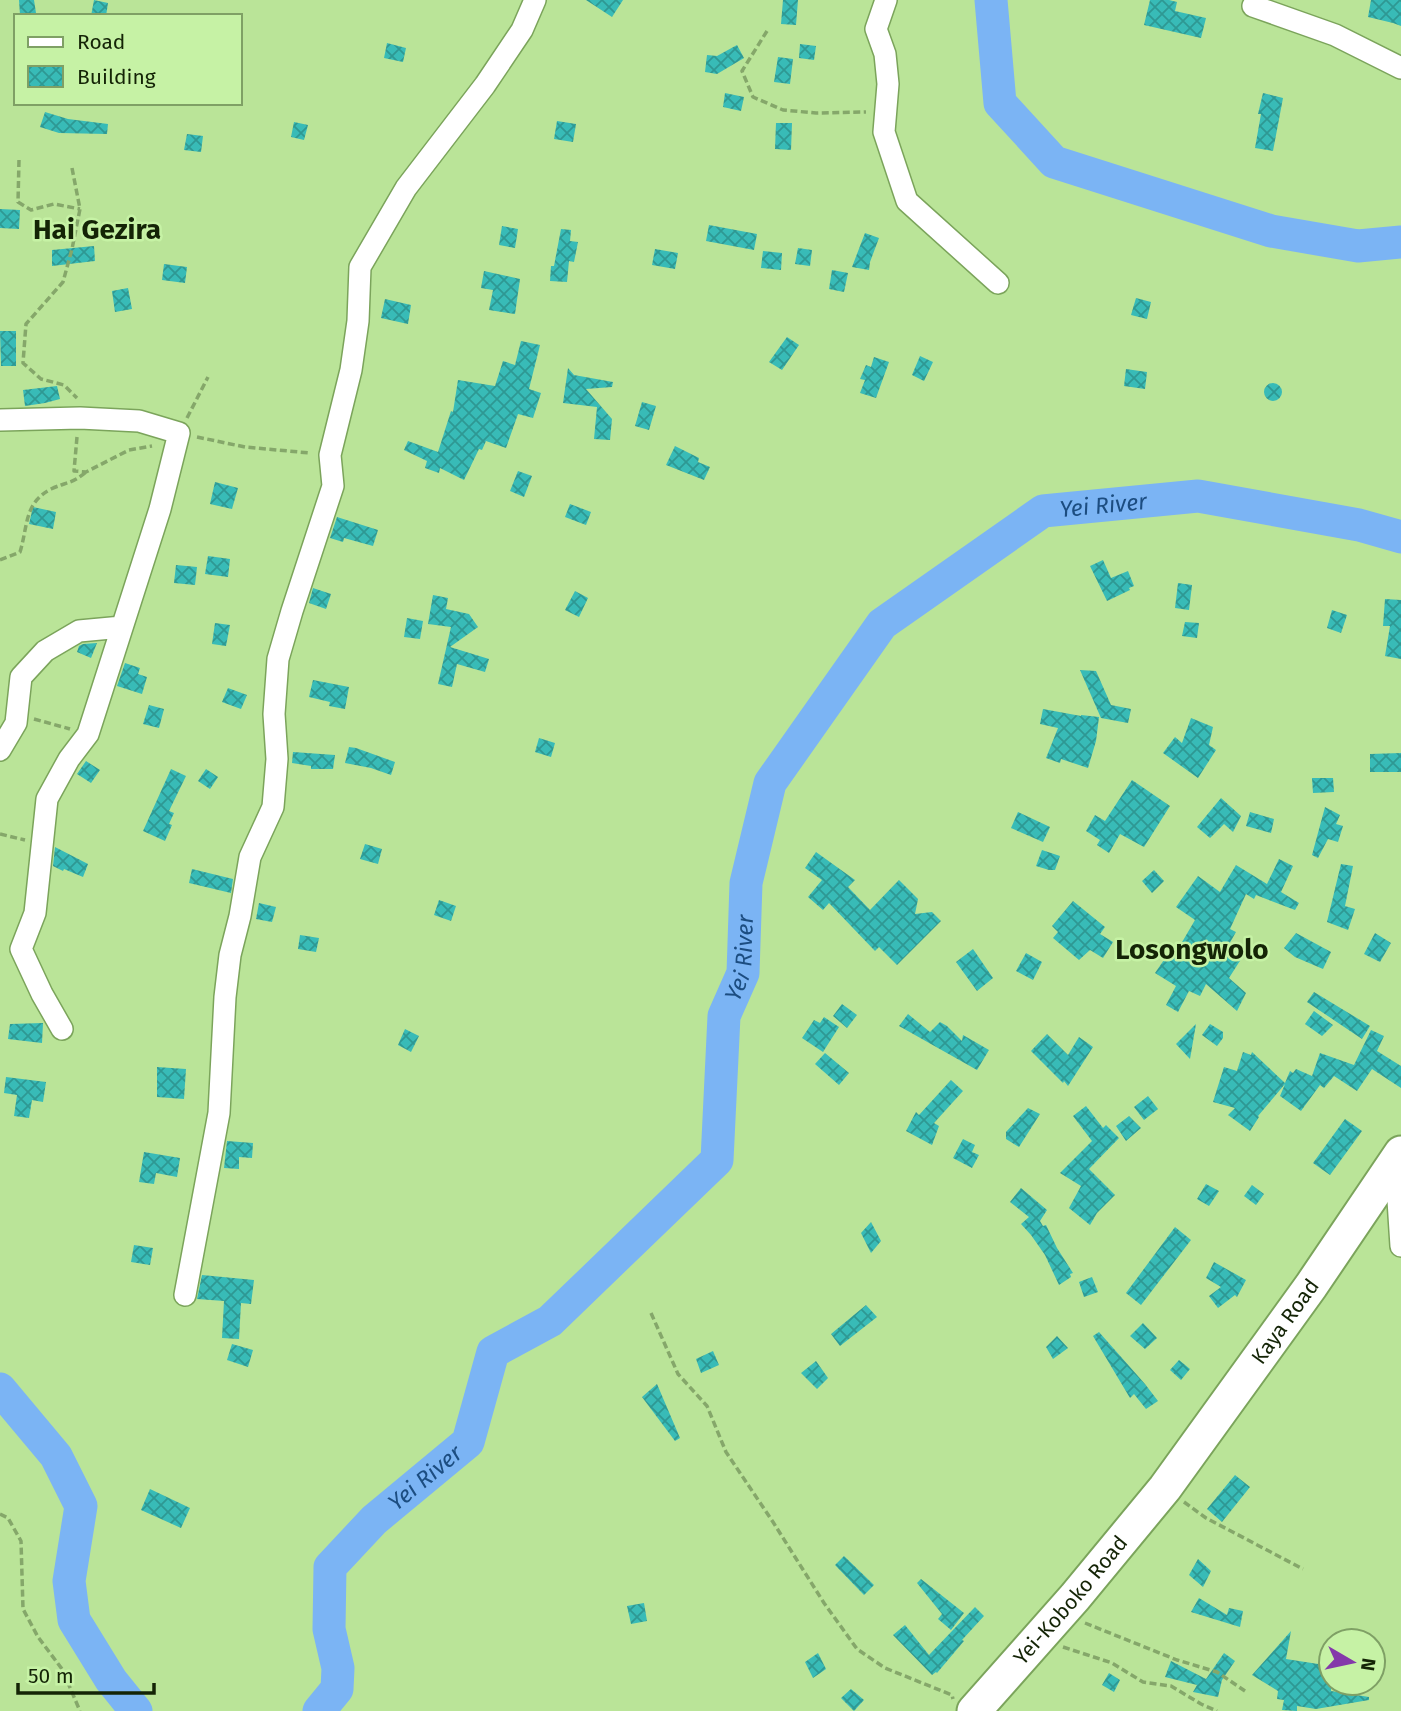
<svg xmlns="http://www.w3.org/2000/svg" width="1401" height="1711" viewBox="0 0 1401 1711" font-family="'Fira Sans',sans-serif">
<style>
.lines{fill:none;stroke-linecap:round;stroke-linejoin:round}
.river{stroke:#7bb4f4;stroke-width:33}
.building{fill:url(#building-cross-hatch)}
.minor-casing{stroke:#7ba45b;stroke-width:24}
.primary-casing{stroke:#7ba45b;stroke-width:37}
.path{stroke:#85a76a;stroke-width:3.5;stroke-dasharray:7 3.5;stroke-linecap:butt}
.minor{stroke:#fff;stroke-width:21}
.primary{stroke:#fff;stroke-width:33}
.labels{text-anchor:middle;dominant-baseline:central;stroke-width:5;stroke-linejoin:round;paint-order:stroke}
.street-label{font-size:21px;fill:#142406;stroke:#c6f2a5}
.water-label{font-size:23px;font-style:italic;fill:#1c4d81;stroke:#c6f2a5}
.district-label{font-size:28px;font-weight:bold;fill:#142406;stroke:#c6f2a5}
</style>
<defs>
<pattern id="building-cross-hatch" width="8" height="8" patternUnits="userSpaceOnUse" patternTransform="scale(1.75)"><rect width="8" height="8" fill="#38bbb7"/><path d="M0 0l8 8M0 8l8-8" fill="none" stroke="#2e9893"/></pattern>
</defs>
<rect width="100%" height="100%" fill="#bae498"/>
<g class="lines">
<g class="river">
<path d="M991,0l9,103 54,59 217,69 87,15 43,-4"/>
<path d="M0,1389l56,67 25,50 -12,75 5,39 37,60 25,31"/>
<path id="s1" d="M319,1711l18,-22 1,-21 -9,-39 1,-62 44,-47 94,-78 25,-90 57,-31 167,-161 7,-144 19,-43 3,-90 24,-100 112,-159 161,-113 155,-15 161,29 42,12"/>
</g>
</g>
<path class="building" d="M19,0h15l2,13 -16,2z
M94,0l14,3 -2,13h-15z
M586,0h37l-11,17z
M783,0h15l-2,25 -15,-1z
M1150,0h19l8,2 -2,9 31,7 -5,20 -57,-13z
M1371,0h30v26l-8,-3 -25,-6z
M387,43l19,5 -3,14 -19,-4z
M800,44l16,2 -2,14 -15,-2z
M737,45l7,13 -27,16 -12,-2 2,-17 10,1z
M778,57l15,2 -3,25 -16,-2z
M725,93l19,4 -3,14 -18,-4z
M1263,93l20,5 -10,53 -18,-3 6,-34h-3z
M45,112l23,7 40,5 -1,10 -48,-1 -19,-6z
M557,121l19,3 -3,18 -19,-3z
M294,122l14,3 -4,15 -13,-3z
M776,123h16l-1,27 -16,-1z
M187,134l16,2 -2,16 -17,-2z
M0,209l20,1 -1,19 -19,-1z
M709,225l48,9 -3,16 -48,-9z
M502,226l16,3 -3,19 -16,-3z
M561,229l10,1 -1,11 8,1 -4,20 -5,-1 -2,21 -17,-1 1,-15h3z
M865,233l14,5 -9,24 -1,8 -17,-3z
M94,246l1,15 -43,5v-16z
M798,248l14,2 -2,16 -15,-2z
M655,249l23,4 -3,16 -23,-4z
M763,251l19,2 -1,17 -20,-2z
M164,264l23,3 -2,16 -23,-3z
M832,270l16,3 -4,19 -15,-3z
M484,271l36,8 -5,35 -26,-4 4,-20 -12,-2z
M128,288l4,21 -17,3 -3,-21z
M1136,298l15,4 -4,17 -16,-4z
M385,299l26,6 -3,19 -27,-6z
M0,331h16v35h-15z
M787,337l12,8 -17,25 -13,-8z
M521,341l19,4 -11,44 12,4 -8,25 -15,-4 -12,34 -20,-7 -4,9 -3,-1 -15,31 -24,-12 -1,5 -14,-5 2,-7 -23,-11 4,-9 30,11 13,-41 2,1 5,-32 37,6 8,-25 12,4z
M920,356l13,6 -9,19 -12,-6z
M874,357l15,5 -13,36 -16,-5 5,-13 -5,-1 6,-14 5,2z
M568,368l6,7 39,7 -1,5 -26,2 26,30 -2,21 -16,-1 3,-32 -34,-4z
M1126,369l21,3 -2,17 -21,-3z
M1264 392a9 9 0 1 1 18 0a9 9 0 1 1-18 0Z
M57,386l3,13 -15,4 -20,3 -2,-16z
M642,402l14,4 -7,24 -14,-4z
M675,446l24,12 -1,4 12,5 -6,13 -38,-15z
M518,471l14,5 -8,21 -14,-6z
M215,482l23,6 -6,21 -22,-5z
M570,504l21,8 -5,13 -21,-8z
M33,507l23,5 -3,17 -24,-5z
M337,517l41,13 -5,16 -29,-8 -1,4 -13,-4z
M208,556l22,3 -2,18 -23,-3z
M1103,560l8,18 17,-7 6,15 -5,2 1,2 -23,11 -17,-35z
M176,565l21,2 -2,18 -21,-2z
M1178,583l14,2 -3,25 -14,-2z
M313,588l18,6 -5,15 -17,-6z
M575,591l13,7 -9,19 -14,-7z
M433,595l15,3 -2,11 23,5 9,13 -28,20 39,12 -4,13 -28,-8 -5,23 -14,-3 13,-57 -23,-3z
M1385,599l16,1v59l-16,-3 5,-30h-7z
M1332,610l15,5 -6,18 -14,-5z
M407,618l16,3 -3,18 -16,-2z
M1185,622l14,1 -2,15 -15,-2z
M215,623l15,2 -4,21 -14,-2z
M97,643l-6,15 -14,-6 2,-6 4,-2z
M125,663l15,5 -2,6 9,3 -5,17 -25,-8z
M1080,670l16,1 15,34 20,4 -3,14 -27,-5z
M313,680l36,7 -4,22 -16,-3 1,-4 -21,-5z
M228,688l19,7 -6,14 -19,-7z
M149,705l15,4 -5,19 -16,-4z
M1043,709l38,7v-1l18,2 -3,24 -8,27 -27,-9 -1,4 -14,-5 12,-30 -18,-4z
M1191,718l22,9 -4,18 7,5 -18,28 -35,-25 12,-16 7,6z
M539,738l16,5 -4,14 -16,-5z
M349,747l7,1 39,14 -4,13 -20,-7 -26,-5z
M293,752l42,3 -2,14h-22v-3l-19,-3z
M1401,753v19h-31v-18z
M86,761l14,9 -9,13 -14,-9z
M171,769l15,7 -17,35 5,2 -5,11 3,1 -7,16 -22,-10z
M206,769l12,8 -8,12 -12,-8z
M1312,778h21l1,14 -21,1z
M1132,780l38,26 -26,41 -24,-13 -11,19 -12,-8 3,-5 -14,-9 9,-16 10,6z
M1221,798l20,18 -8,16 -9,-8 -14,14 -13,-11z
M1325,807l15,8 -4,9 7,2 -5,16 -10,-3 -10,19 -6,-3z
M1018,812l32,15 -7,15 -32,-14z
M1250,812l24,7 -3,14 -25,-7z
M365,844l17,5 -4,15 -18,-5z
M55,847l33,17 -5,13 -19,-8 -1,2 -10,-5z
M1042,850l18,6 -5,14h-6l-13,-4z
M816,852l39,28 -7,7 22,23 29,-30 19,19 -3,15 17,-2 9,9 -44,44 -18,-18 -4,4 -46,-48 -6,7 -15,-13 14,-17 -17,-12z
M1279,859l14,7 -12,26 18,11 -4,7 -39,-15 -2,4 -8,-5 -16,35 6,3 -8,14 15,10 -14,22 17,15 -9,18 -31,-27 -6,12 -11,-5 -11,21 -12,-7 10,-19 -21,-13 11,-16 5,4 24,-41 -19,-13 22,-31 22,16 16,-27 31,19z
M1341,864l12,2 -8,40 10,3 -7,21 -21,-8z
M192,869l41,10 -2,14 -42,-10z
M1154,870l10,11 -12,12 -10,-12z
M439,900l17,6 -5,15 -17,-6z
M1073,901l32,26 -5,7 13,8 -10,16 -13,-8 -11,10 -26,-22 5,-6 -6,-6z
M259,903l17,4 -4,15 -16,-3z
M1296,933l35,19 -8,17 -28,-12 -11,-9z
M1375,933l16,10 -11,19 -16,-8z
M300,935l19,3 -3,14 -18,-3z
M973,949l20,29 -16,13 -21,-29z
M1026,953l16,9 -9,18 -17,-9z
M1314,992l56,34 -8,13 -55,-37z
M842,1004l15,11 -10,13 -14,-12z
M1314,1011l19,14 -11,11 -17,-12z
M908,1014l22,18 10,-10 7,4 15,15 1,-6 26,15 -12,20 -78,-44z
M824,1017l15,10 -16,25 -21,-14 12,-18 6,3z
M43,1023l-1,20 -34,-4 2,-15z
M1196,1024l-6,35 -14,-15z
M1210,1024l13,8v6l-6,8 -15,-11z
M405,1029l14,7 -8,16 -13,-7z
M1371,1030l13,6 -7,15 24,15v22l-29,-19 -15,22 -23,-15 -10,12 -4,-3 -19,26 -21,-15 5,-12 -27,32 1,1 -9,14 -22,-16 7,-7 -22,-6 11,-35 13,4 6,-19 8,3 1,-3 33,31 5,-12 3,2 3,-4 16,7 8,-23 34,12z
M1047,1034l21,21 11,-18 14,10 -25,39 -4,-5 -1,2 -32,-32z
M825,1053l24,20 -10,12 -24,-21z
M157,1067l29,2 -2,30 -27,-2z
M6,1077l40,5 -3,20 -11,-2 -3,18 -15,-2 3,-21 -13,-2z
M951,1080l12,11 -29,32 5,3 -7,19 -26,-14 10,-19 3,3z
M1148,1096l10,13 -14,11 -10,-13z
M1086,1106l17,22 3,-3 13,13 -30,31 26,26 -18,18 -7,12 -21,-17 12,-22 -21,-13 32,-32 -19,-25z
M1028,1108l12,6 -21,33 -13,-8v-7z
M1129,1116l12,12 -15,13 -10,-15z
M1345,1119l17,12 -32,44 -17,-12z
M963,1139l12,6 -3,7 7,3 -7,13 -19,-10z
M227,1141l26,2 -1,15 -13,-1v12l-15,-1z
M144,1152l36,6 -3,19 -21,-4 -2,11 -15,-2z
M1206,1184l13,7 -10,15 -12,-7z
M1252,1185l12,9 -8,11 -12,-9z
M1021,1188l26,22 -7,11 3,5 3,-1 11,23 16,25 -3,1 1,3 -12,8 -14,-30 -14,-20 -10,-11 8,-7 -19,-15z
M871,1222l10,19 -10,12 -10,-20z
M1175,1227l16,13 -50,65 -15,-12z
M134,1245l19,3 -3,17 -19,-3z
M1214,1262l32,18 -9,17 -2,-2 -17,13 -9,-12 12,-9 -15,-9z
M202,1275l52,5 -3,24 -10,-1 -2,36 -17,-1 2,-37 -27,-2z
M1092,1277l6,15 -14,5 -5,-15z
M866,1305l11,12 -37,29 -9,-12z
M1143,1323l14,15 -12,11 -15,-13z
M1099,1332l46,52 13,17 -12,8 -12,-15 -4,4 -37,-62z
M1057,1336l11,12 -15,11 -7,-12z
M232,1344l21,6 -5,17 -21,-7z
M713,1351l6,14 -18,8 -5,-14z
M1179,1360l11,9 -9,11 -11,-10z
M816,1361l12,17 -11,11 -16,-16z
M657,1384l23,54 -5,3 -33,-44z
M1235,1475l15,12 -28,35 -15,-13z
M150,1489l40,19 -9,20 -40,-18z
M844,1556l30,29 -10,10 -29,-30z
M1198,1559l13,12 -8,16 -14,-12z
M921,1579l43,34 -13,17 -13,-11 4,-5 -25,-31z
M1199,1598l28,17 2,-7 14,3 -3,16 -49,-15z
M644,1603l3,18 -16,3 -4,-18z
M975,1607l9,9 -22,24 2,1 -27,32 -1,-1 -4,3 -39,-40 12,-10 24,30z
M1291,1631l-5,28 45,7v25l38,6v3l-53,9 -19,-3v5l-15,-1 2,-10 -7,-1 1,-8 -26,-16z
M818,1653l8,16 -13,9 -8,-16z
M1224,1653l11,8 -13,19 -4,17 -25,-5 4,-7 -32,-8 6,-16 35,18z
M1109,1673l11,7 -6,12 -12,-7z
M851,1689l13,11 -10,11 -13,-13z"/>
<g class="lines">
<defs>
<path id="minor" d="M886,0l-10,29 9,25 3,30 -4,48 23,69 91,82
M1253,6l82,29 66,33
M0,420l80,-2 59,3 40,12 -19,76 -72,225 -19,25 -22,40 -12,114 -14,36 21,45 20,35
M0,750l16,-27 5,-46 24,-26 34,-20 43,-4
M1392,1166l6,34 3,46
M185,1295l34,-182 6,-116 5,-42 10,-39 10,-59 23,-50 4,-48 -3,-45 4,-55 14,-48 41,-125 -3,-31 21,-85 7,-49 2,-54 46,-79 79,-103 37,-55 13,-30"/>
<g id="primary">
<path id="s2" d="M974,1711l101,-114 90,-109 146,-202 90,-133"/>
</g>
</defs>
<use href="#minor" class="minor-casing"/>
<use href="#primary" class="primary-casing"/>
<path class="path" d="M767,31l-25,40 11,26 30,13 33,3 50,-1
M19,160l-1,42 13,8 23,-6 26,5
M72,168l8,41 -8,40 -9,33 -37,42 -3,39 18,16 23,6 13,13
M187,418l21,-41
M77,437l-3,34 12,1 43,-22 23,-4
M197,437l48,10 65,6
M0,560l20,-8c8,-26 4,-49 31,-63 15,-7 21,-5 35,-17
M34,719l36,10
M0,834l25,6
M651,1313l27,61 29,32 19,46 47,70 51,81 33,46 28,19 67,27 1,4
M1184,1502l22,16 97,51
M0,1514l8,4 13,23 2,68 15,28 24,32 18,42
M1085,1623l92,37 40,12 28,19
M1063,1647l49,16 31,19 28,4 30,18 16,7"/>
<use href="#minor" class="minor"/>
<use href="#primary" class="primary"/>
</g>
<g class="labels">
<g class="street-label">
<text stroke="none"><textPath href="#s2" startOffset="499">Kaya Road</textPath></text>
<text stroke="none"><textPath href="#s2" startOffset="147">Yei-Koboko Road</textPath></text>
</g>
<g class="water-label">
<text stroke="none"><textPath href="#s1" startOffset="1564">Yei River</textPath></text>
<text stroke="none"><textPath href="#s1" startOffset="934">Yei River</textPath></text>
<text stroke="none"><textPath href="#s1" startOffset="282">Yei River</textPath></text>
</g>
<g class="district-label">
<text x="97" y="229">Hai Gezira</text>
<text x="1192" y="949">Losongwolo</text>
</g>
</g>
<rect x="14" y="14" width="228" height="91" fill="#c6f2a5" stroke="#7fa065" stroke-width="2"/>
<rect x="28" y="37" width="35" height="10" fill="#ffffff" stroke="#7fa065" stroke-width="2"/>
<text x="77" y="49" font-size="21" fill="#142406">Road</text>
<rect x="28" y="66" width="35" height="21" fill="url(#building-cross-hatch)" stroke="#7fa065" stroke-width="2"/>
<text x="77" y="84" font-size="21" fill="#142406">Building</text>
<g transform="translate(1352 1662) rotate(99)"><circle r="33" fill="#c6f2a5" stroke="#7fa065" stroke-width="2"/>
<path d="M0-5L12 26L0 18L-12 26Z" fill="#8439aa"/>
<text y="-10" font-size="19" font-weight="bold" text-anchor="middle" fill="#142406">N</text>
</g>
<path d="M18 1683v10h136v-10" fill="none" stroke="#142406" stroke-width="3.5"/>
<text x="28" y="1683" font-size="21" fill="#142406" stroke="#c6f2a5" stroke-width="5" paint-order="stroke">50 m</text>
</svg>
